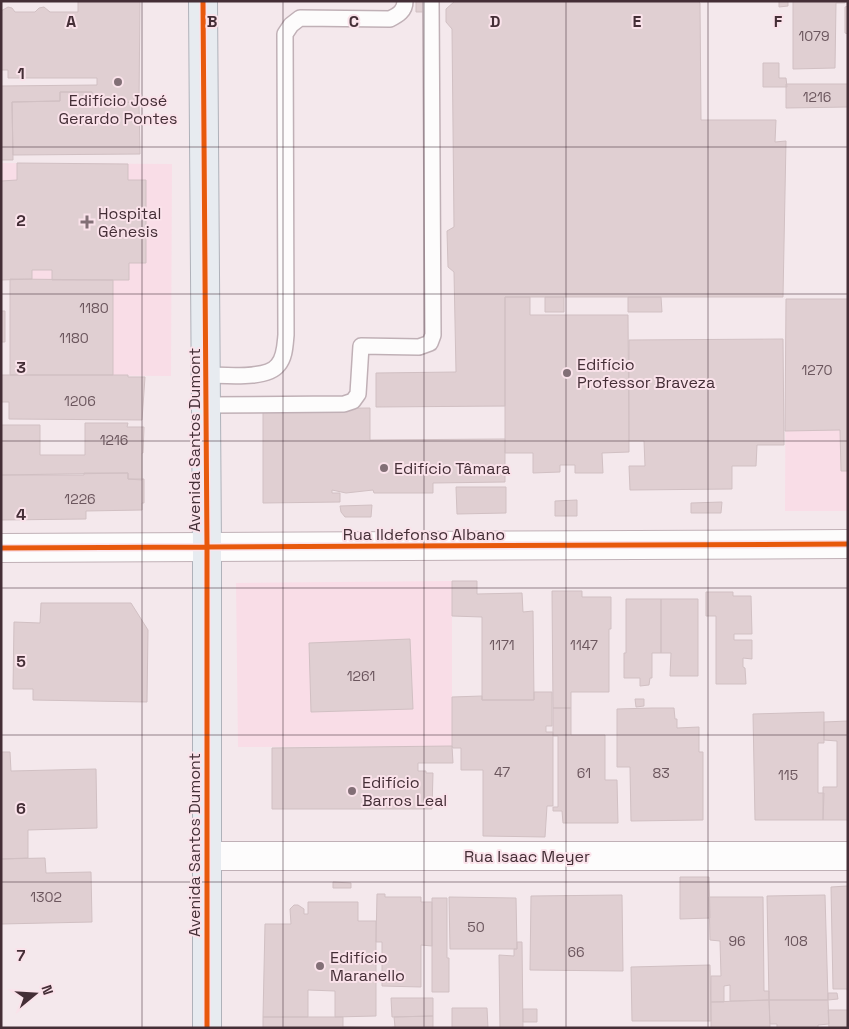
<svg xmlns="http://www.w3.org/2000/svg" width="849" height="1029" viewBox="0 0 849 1029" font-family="'Space Grotesk',sans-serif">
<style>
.built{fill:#f9dde7}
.building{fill:#e0cfd2;stroke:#d1c0c3}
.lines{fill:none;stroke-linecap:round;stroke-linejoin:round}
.service-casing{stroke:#c0b0b6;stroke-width:18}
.minor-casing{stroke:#c0b0b6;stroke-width:30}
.tertiary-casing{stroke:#c0b0b6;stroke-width:30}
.primary-casing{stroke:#afb2ba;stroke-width:30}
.service{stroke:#fdfcfc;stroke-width:15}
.minor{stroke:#fdfcfc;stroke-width:28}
.tertiary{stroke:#fdfcfc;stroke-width:28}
.primary{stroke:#e7ebf0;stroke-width:28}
.cycleway-casing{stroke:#fae2ea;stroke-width:8}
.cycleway{stroke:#e8590c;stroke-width:5}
.grid{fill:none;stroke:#442e36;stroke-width:1;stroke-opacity:0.55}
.poi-dot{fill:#826f76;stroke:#fae2ea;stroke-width:2}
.labels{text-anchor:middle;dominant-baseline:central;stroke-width:4;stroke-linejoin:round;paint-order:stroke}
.number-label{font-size:14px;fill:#6b565d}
.poi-label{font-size:16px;fill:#442e36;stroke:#fae2ea;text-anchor:start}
.street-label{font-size:16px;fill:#442e36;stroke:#fae2ea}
.grid-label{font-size:16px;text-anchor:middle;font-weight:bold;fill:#442e36;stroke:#fae2ea;stroke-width:4;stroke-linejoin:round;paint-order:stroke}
</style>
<rect width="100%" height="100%" fill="#f4e8ec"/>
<path class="built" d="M1,163l171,1 -1,212 -161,-1v-95h-9z
M786,299h62v212h-63z
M452,581v165l-214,1 -2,-164z"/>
<path class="building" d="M78,1h62l-1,101 -37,1v-4h-10v-7h-32v9l-48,1 1,58h-12v-74l96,-1v-7h-89v-8h-7v-59l7,-4 4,1 3,4h20l4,-4 5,-1 6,5h28z
M416,1h15v11h-15z
M455,1h243l2,2 1,117h75l-1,22 11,-1 -3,156h-278v109l-129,1v-34l80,-1 -2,-100 -6,-5 -1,-36 7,-4 -2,-198 -6,-7v-13z
M779,1h9v5l-9,1z
M793,1h52v2h-9l-1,65 -42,1z
M848,6v28l-3,-1v-26z
M763,63h16v15h7l1,9h-24z
M786,84h62v23l-62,1z
M60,92h32v7h10v4l37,-1 1,52 -127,1 -1,-53 48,-1z
M17,163l111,1v16h18v83h-17v17h-77v-10h-20v9l-31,1v-99l16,-1z
M10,279l103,1v95h-103z
M505,297h25v18h98l1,137 -27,1 1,20h-28v-8h-15v7l-27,1v-20h-28z
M545,297h19v15h-19z
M628,297h33l1,15h-34z
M786,299h62v172h-7l-1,-41 -55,1z
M1,311h4v31h-4z
M783,339l1,106h-27l-1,21h-24v23l-102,1 -1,-24h16l-1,-25h-15v-101z
M1,375h127v2h17l-3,43 -133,-1v-17h-8z
M370,408v32l135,-1v43l-72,1v10h-59l-1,-3 -27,3 -14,-3v3h8v9l-77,1v-94z
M85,423h43l-1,4h17l-1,26h-1v27l-14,-1v-6l-127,2v-50h39v30h45z
M84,473h44v6h16v24h-2v7l-56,1v8l-85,1v-45h83z
M456,487h50v26l-49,1z
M577,500v16h-22v-15z
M722,502l-1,11h-30v-10z
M372,505l-1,12h-26l-4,-5 -1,-6z
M452,581h25v13l45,-1 1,19 10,-1 1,89h-52v-83l-30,-1z
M552,591h30v6h29v32h-2v63h-38v16h-18z
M706,592h27v4h18l1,38h-18v6h18v19l-9,-1v9l2,1 1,16h-30v-68h-10z
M626,599h35v54h-9v25h-2l-1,7 -9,1v-8h-16v-25h2z
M661,599h37v77h-28l1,-23h-10z
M41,603h90l17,27 -1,72 -114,-2v-11h-20l1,-67 26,1z
M410,639l3,70 -102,3 -2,-69z
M534,692h18v34h-6v6h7v74h-6l-2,31 -62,-1v-66h-22v-22h-8l-1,-2v-49l30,-1v4h52z
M635,699h9v7l-8,1z
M553,708h18v27h34v45h12l1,43h-55l-1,-12h-9v-4h5v-71h-5z
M652,708h22l1,11h2v9l22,-1v25h4v68l-72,1 -1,-54h-13v-58z
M824,712v31h-6v50h6l-1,27h-68l-2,-106z
M848,721v99h-25v-33h14v-46l-13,-1v-18z
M452,746l1,17h-35v8h8v2h7l-1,36h-160v-61z
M1,752h9l1,19 85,-2 1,59 -69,2v28l-27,1z
M45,858l1,15 45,-1 1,50 -91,2v-65z
M680,877h29l1,41 -30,1z
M333,882l18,1v5h-18z
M847,886l1,2v105l-1,-4h-14l-2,-102z
M377,894h8v3h36v5h11v44l-11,-1v42l-39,-1v-44h-6z
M622,895l1,76 -93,-1 1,-74z
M825,895l3,105h-59l-2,-104z
M449,897l67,1 1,51h-67z
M709,897h54l1,94h5v9l-39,1v-16l-6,1v16h-13v-26h10l-1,-35 -10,-1z
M432,898h15v60h2v34h-17z
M308,902h50v19h18v95l-41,1v-26l-27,-1v27h-45l2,-93h26l-1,-15 4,-4h4l6,4v5h4z
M517,942h5l1,86h-23l-1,-73 15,1v-7h3z
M710,965l1,56h-79l-1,-54z
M828,993h9l1,6 -10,1z
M391,998h42v18l-41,1z
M769,1000l1,28h-59v-26z
M769,1000h59l1,24 -11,1v3h-41v-4h-7z
M452,1008h35l1,20h-36z
M523,1009h14v13h-14z
M828,1010h20v18h-19z
M433,1016v12h-170v-11h80v10l45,1 7,-1 -1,-10z"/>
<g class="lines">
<defs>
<path id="service" d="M206,375c18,0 61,5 72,-10 7,-8 7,-20 8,-30l-1,-301 6,-9 9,-7 90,1c8,-4 15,-8 15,-18
M206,405l138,-1 9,-3 5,-7 3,-48 58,1 11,-4 3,-8 -2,-334"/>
<path id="minor" d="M206,856h642"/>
<path id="tertiary" d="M1,548l847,-4"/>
<path id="primary" d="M203,1l4,546v481"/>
</defs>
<use href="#service" class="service-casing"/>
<use href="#minor" class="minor-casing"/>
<use href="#tertiary" class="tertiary-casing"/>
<use href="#primary" class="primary-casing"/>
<use href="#service" class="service"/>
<use href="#minor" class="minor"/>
<use href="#tertiary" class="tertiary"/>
<use href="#primary" class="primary"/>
<defs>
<path id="cycleway" d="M203,1l4,546v481
M1,548l847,-4"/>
</defs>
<use href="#cycleway" class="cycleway-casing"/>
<use href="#cycleway" class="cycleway"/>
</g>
<path class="grid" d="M142,1v1027M283,1v1027M424,1v1027M566,1v1027M708,1v1027M1,147h847M1,294h847M1,441h847M1,588h847M1,735h847M1,882h847"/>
<g class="poi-dot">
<circle cx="118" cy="82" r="5"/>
<path d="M84.5 214.5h5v5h5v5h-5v5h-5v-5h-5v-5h5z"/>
<circle cx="567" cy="373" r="5"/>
<circle cx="384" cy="468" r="5"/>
<circle cx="352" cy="791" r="5"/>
<circle cx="320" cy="966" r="5"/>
</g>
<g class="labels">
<g class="number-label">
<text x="814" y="36">1079</text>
<text x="817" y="97">1216</text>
<text x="94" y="308">1180</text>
<text x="74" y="338">1180</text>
<text x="817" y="370">1270</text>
<text x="80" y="401">1206</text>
<text x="114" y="440">1216</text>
<text x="80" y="499">1226</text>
<text x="502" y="645">1171</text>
<text x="584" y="645">1147</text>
<text x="361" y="676">1261</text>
<text x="502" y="772">47</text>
<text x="584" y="773">61</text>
<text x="661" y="773">83</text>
<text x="788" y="775">115</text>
<text x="46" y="897">1302</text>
<text x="476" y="927">50</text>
<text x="737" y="941">96</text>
<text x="796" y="941">108</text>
<text x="576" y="952">66</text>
</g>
<g class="poi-label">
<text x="118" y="100" text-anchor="middle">Edifício José<tspan x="118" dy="18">Gerardo Pontes</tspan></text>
<text x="98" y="213">Hospital<tspan x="98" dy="18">Gênesis</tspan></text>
<text x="577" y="364">Edifício<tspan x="577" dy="18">Professor Braveza</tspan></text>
<text x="394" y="468">Edifício Tâmara</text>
<text x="362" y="782">Edifício<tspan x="362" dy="18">Barros Leal</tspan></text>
<text x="330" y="957">Edifício<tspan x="330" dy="18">Maranello</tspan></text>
</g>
<g class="street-label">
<text transform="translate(194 440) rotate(-90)">Avenida Santos Dumont</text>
<text x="424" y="534">Rua Ildefonso Albano</text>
<text transform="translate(194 845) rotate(-90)">Avenida Santos Dumont</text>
<text x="527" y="856">Rua Isaac Meyer</text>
</g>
</g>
<g class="grid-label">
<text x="71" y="27">A</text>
<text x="212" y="27">B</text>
<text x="354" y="27">C</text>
<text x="495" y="27">D</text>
<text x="637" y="27">E</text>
<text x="778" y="27">F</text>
<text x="21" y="79">1</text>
<text x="21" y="226">2</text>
<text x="21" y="373">3</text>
<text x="21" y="520">4</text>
<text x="21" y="667">5</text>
<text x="21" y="814">6</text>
<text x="21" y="961">7</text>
</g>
<rect width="849" height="1029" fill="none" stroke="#442e36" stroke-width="5"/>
<g transform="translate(35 994) rotate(72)" stroke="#fae2ea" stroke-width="4" paint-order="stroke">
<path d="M0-4L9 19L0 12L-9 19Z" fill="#442e36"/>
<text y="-8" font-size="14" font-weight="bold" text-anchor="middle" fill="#442e36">N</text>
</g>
</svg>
